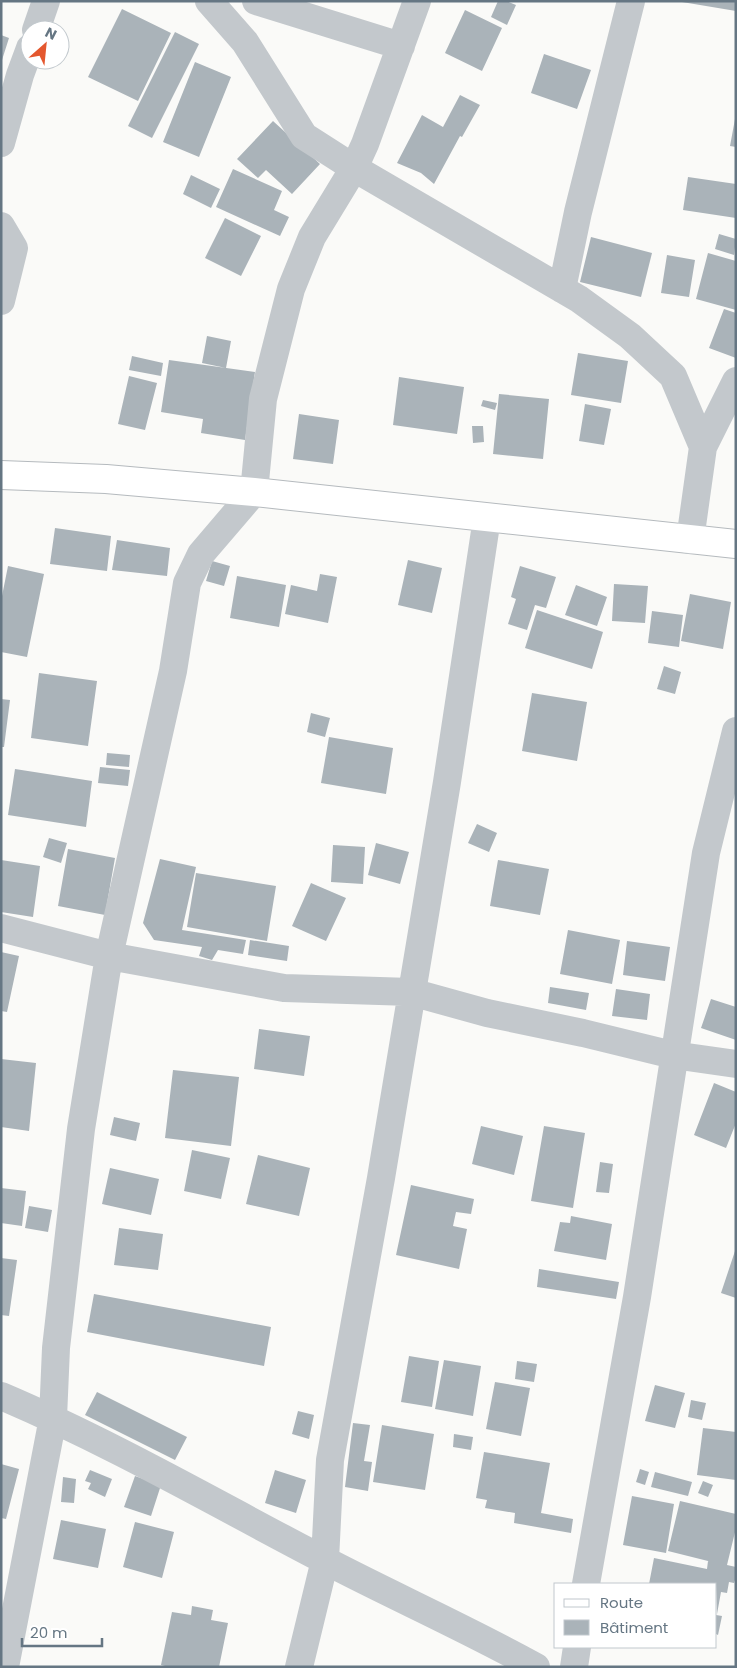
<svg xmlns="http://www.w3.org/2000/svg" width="737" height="1668" viewBox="0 0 737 1668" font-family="Poppins,sans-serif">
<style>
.building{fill:#aab3b9}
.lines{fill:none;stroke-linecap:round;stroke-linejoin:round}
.primary-casing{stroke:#b5babe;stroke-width:30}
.street{stroke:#c3c8cc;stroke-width:28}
.primary{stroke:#fff;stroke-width:28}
</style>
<rect width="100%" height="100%" fill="#fafaf8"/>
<path class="building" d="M498,1h8l10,4 -9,20 -16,-8z
M682,1h54v10l-54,-9z
M122,9l49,24 -33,68 -50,-24z
M465,10l37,18 -20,43 -37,-18z
M175,32l24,12 -47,94 -24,-12z
M1,35l8,3 -7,22h-1z
M544,54l47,16 -14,39 -46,-16z
M195,62l36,15 -32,80 -36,-15z
M460,95l20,10 -18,32 -2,-1 -26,48 -13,-11 -24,-10 25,-48 21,12z
M735,119h1v28l-6,-1z
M273,121l47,43 -28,30 -26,-24 -8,8 -21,-19z
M233,169l49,22 -8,19 15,7 -9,19 -64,-29z
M191,175l29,14 -9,19 -28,-14z
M688,177l48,7v34l-53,-8z
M225,218l36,18 -20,40 -36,-18z
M719,234l17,5 -2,16 -19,-6z
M591,237l61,16 -11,44 -61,-15z
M708,253l28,8v49l-40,-11z
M667,255l28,5 -6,37 -28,-4z
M724,309l12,4v45l-27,-10z
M207,336l24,5 -5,27 -24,-5z
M578,353l50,8 -7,42 -50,-8z
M132,356l31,7 -2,13 -32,-6z
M169,360l86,12 -10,68 -44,-7 2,-14 -42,-7z
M129,376l28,7 -12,47 -27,-6z
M399,377l65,10 -7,47 -64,-9z
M499,394l50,5 -6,60 -50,-5z
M483,400l14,3 -2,7 -14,-4z
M585,404l26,5 -7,36 -25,-4z
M299,414l40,6 -6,44 -40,-5z
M472,426h11l1,16 -11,1z
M55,528l56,8 -4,35 -57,-7z
M117,540l53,8 -3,28 -55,-6z
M408,560l34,8 -10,45 -34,-8z
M212,561l18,5 -6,20 -18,-5z
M8,566l36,8 -17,83 -26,-5v-51z
M520,566l36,11 -10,31 -11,-3 -8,25 -19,-6 8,-25 -5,-2z
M320,574l17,3 -9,46 -43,-9 6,-29 26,6z
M237,576l49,9 -7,42 -49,-9z
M614,584l34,2 -3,37 -33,-2z
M576,585l31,12 -10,29 -32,-11z
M690,594l41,8 -8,47 -42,-8z
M537,610l66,22 -11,37 -67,-21z
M652,611l31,4 -4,32 -31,-4z
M664,666l17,6 -6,22 -18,-5z
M39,673l58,8 -9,65 -57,-8z
M532,693l55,9 -10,59 -55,-10z
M1,699l9,1 -6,47h-3z
M311,713l19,5 -5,19 -18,-5z
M329,737l64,11 -7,46 -65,-11z
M107,753l23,2 -1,12 -23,-2z
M100,767l30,3 -2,16 -30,-3z
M15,769l77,12 -6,46 -78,-12z
M477,824l20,9 -8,19 -21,-9z
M49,838l18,5 -6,20 -18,-6z
M376,843l33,9 -9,32 -32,-9z
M333,845l32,2 -2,37 -32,-2z
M68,849l47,9 -10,57 -47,-9z
M160,859l36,8 -14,63 64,10 -3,14 -25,-4 -6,10 -13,-4 3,-9 -48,-7 -11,-17z
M1,860l39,6 -7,51 -32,-5z
M498,860l51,9 -9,46 -50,-9z
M196,873l80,13 -9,55 -80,-14z
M311,883l35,15 -20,43 -34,-15z
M568,930l52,10 -8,44 -52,-10z
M250,940l39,6 -2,15 -39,-6z
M627,941l43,6 -5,34 -42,-6z
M1,952l18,4 -12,56 -6,-1z
M550,987l39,6 -3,17 -38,-7z
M616,989l34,5 -3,26 -35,-4z
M711,999l25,8v33l-35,-12z
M259,1029l51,7 -6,40 -50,-7z
M1,1059l35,4 -7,68 -28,-4z
M173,1070l66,7 -8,69 -66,-8z
M714,1083l22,9v31l-10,25 -32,-13z
M114,1117l26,6 -4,18 -26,-6z
M481,1126l42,10 -9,39 -42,-11z
M544,1126l41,7 -12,75 -42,-7z
M192,1150l38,8 -9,41 -37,-8z
M258,1155l52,13 -11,48 -53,-12z
M600,1162l13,2 -4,29 -13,-1z
M110,1168l49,11 -8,36 -49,-11z
M411,1185l63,14 -3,15 -15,-2 -3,14 14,3 -8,40 -63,-14z
M1,1188l25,3 -4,35 -21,-3z
M29,1206l23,4 -4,22 -23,-4z
M571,1216l41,8 -6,36 -52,-9 6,-29 10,1z
M119,1228l44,6 -5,36 -44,-5z
M736,1248v50l-15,-5z
M1,1258l16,2 -8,56 -8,-1z
M539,1269l80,13 -3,17 -79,-12z
M94,1294l177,33 -7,39 -177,-34z
M409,1356l30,5 -7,46 -31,-5z
M444,1360l37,6 -8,50 -38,-7z
M517,1361l20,3 -3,18 -19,-3z
M495,1382l35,6 -9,48 -35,-7z
M655,1385l30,8 -10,35 -30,-7z
M97,1392l90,45 -12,23 -90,-45z
M691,1400l15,3 -4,17 -14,-3z
M298,1411l16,4 -5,24 -17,-5z
M353,1423l17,2 -6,36 8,1 -4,29 -23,-4z
M382,1425l52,9 -9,56 -52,-8z
M703,1428l33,4v48l-39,-5z
M454,1434l19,3 -2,13 -18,-3z
M484,1452l66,11 -9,50 32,6 -2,14 -57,-10 1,-10 -30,-5 2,-8 -11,-2z
M1,1464l18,5 -13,50 -5,-1z
M640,1469l9,3 -4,13 -9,-3z
M90,1470l22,9 -7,18 -17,-8 3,-6 -6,-2z
M275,1470l31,10 -10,33 -31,-10z
M655,1472l37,10 -4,14 -37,-9z
M135,1476l26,9 -10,31 -27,-9z
M63,1477l13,2 -2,24 -13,-1z
M703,1481l10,4 -5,12 -10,-4z
M632,1496l42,8 -8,49 -43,-8z
M680,1501l56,13v14l-9,37 9,2v10l-2,6 -5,-1 -2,11 -6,-1 -4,22 -1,-30h-67l5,-26 53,11 1,-8 16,4 -56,-14z
M61,1520l45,9 -8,39 -45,-9z
M135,1522l39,10 -12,46 -39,-11z
M192,1606l21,4 -2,10 17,3 -9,44h-50l-8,-2 11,-53 19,3z
M716,1615l6,1 -4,19 -2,-1z"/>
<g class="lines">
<defs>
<path id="primary" d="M1,475l105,4 148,13 482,52"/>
</defs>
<use href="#primary" class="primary-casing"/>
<path class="street" d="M209,1l36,41 59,94 50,32 225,131 51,37 43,40 30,71
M256,1l145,45
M36,30l10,-29
M1,143l19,-68 10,-27
M1,226l13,22 -13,53
M562,289l16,-77 53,-211
M690,540l13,-93 33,-66
M1,928l108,28 175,32 127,4 76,21 96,20 90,22 63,9
M1,1396c106,45 207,103 308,156 75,40 153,74 227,115
M586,1584l51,-287 69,-444 30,-122
M5,1667l48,-249 3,-70 25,-219 28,-173 64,-285 14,-88 14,-29 53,-62 9,-93 28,-110 21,-52 42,-69 11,-24 52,-143
M299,1667l26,-107 5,-100 51,-282 66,-396 40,-264
M574,1667l3,-20"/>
<use href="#primary" class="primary"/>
</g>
<rect width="737" height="1668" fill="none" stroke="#657683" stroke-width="5"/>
<rect x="554" y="1583" width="162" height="65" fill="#ffffff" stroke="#c1c8cd"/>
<rect x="564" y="1599" width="25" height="8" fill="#ffffff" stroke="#c1c8cd"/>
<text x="600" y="1608" font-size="15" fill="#657683">Route</text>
<rect x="564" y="1620" width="25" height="15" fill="#aab3b9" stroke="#c1c8cd"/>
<text x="600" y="1633" font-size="15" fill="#657683">Bâtiment</text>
<g transform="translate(45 45) rotate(27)"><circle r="24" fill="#ffffff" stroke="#c1c8cd"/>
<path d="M0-4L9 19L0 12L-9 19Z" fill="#e4572e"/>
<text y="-8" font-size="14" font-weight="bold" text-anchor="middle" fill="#657683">N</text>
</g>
<path d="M22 1638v8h80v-8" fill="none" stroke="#657683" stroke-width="2.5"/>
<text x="30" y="1638" font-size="15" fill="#657683" stroke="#ffffff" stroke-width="4" paint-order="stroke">20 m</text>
</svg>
